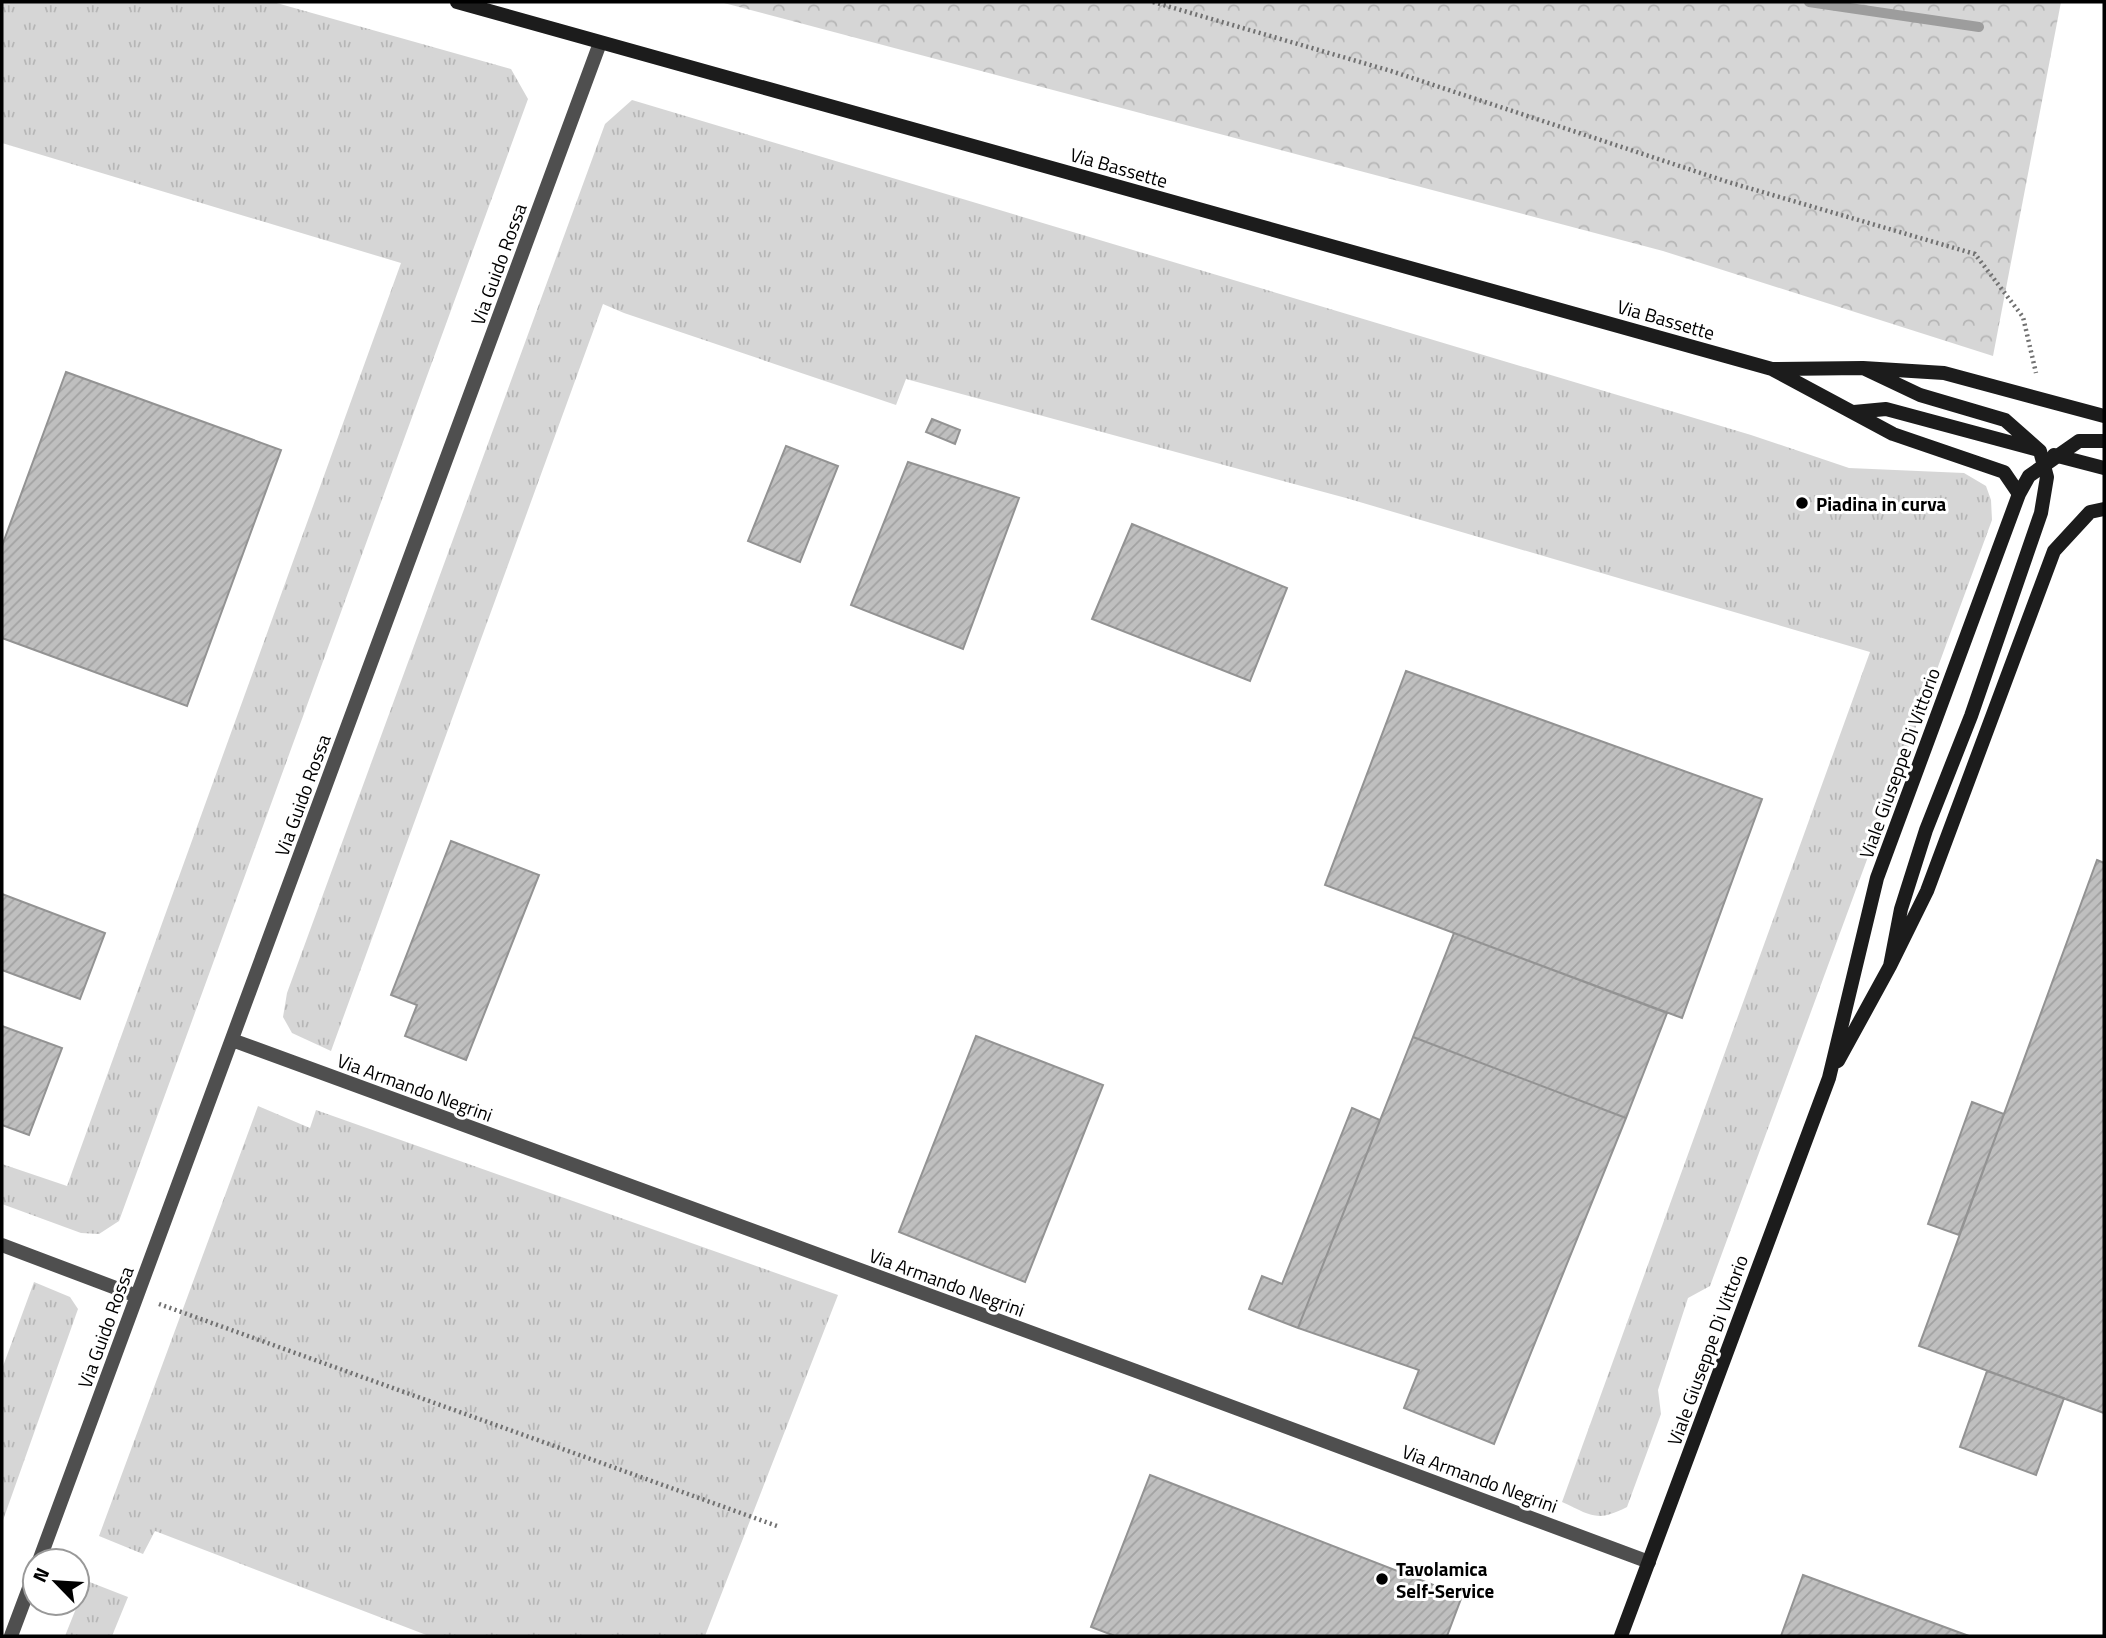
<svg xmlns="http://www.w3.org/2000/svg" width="2106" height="1638" viewBox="0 0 2106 1638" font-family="'Titillium Web',sans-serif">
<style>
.grass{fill:url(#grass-tufts)}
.forest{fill:url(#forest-crowns)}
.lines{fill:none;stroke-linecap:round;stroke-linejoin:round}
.stream{stroke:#9d9d9d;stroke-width:10}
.building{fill:url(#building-hatch);stroke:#939393;stroke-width:2}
.path{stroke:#717171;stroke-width:4.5;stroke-dasharray:2 3.5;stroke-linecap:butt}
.street{stroke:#4f4f4f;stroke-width:14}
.secondary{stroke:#1c1c1c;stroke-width:14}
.poi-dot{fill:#000;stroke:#fff;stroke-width:2.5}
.labels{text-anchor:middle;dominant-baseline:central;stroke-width:6;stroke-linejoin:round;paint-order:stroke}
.street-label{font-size:19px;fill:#000;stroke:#fff}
.poi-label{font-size:19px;font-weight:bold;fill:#000;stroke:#fff;text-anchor:start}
</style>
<defs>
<pattern id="grass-tufts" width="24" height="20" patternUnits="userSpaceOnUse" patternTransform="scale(1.75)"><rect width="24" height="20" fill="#d6d6d6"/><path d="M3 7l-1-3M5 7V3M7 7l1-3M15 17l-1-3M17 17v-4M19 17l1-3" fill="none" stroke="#b6b6b6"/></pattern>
<pattern id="forest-crowns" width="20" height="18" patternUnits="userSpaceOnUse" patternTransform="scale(1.75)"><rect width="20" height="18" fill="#d6d6d6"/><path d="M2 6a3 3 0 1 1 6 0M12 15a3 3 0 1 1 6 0" fill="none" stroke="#b6b6b6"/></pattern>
<pattern id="building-hatch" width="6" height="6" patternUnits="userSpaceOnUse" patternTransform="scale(1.75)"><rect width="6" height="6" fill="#bfbfbf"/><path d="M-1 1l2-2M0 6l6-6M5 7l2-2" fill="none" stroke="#a2a2a2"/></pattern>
</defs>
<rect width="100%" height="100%" fill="#fff"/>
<path class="grass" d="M2,2h271l238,67 17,30 -409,1122 -20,13 -18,-1 -79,-29v-40l65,22 334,-923 -399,-120z
M632,100l1119,335 98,33 115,5 22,13 5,14 1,20 -282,766 -22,12 -30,92 3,24 -34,93c-31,16 -36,8 -65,-5l308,-850 -524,-154 -440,-119 -10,26 -272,-92 -21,-9 -272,747 -39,-18 -9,-16 4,-24 318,-869z
M258,1106l52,22 6,-18 522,185 -133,341h-276l-274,-105 -12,23 -44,-18z
M34,1282l36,15 8,12 -76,214v-154z
M87,1581l41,16 -16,39h-47z"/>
<path class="forest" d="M720,2h1341l-68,354 -330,-105z"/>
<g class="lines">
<path class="stream" d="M1809,2l170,25"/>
</g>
<path class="building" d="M66,372l215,78 -94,256 -185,-68v-92z
M932,419l28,11 -5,14 -29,-12z
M786,446l52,20 -38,96 -52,-21z
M908,462l111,36 -56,151 -112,-44z
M1132,524l155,64 -37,93 -158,-62z
M1406,671l356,128 -80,219 -357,-133z
M451,841l88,34 -73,185 -61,-24 12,-31 -26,-10z
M2097,860l7,3v550l-185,-67z
M2,894l103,39 -25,66 -78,-29z
M1454,933l213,80 -41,105 -213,-81z
M2,1026l60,22 -33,87 -27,-10z
M976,1036l127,49 -78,197 -126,-50z
M1413,1037l213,81 -132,326 -90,-36 15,-38 -121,-42z
M1972,1102l32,12 -45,121 -31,-11z
M1352,1108l28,12 -82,208 -49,-19 13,-33 20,8z
M1987,1371l77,27 -28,77 -76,-28z
M1150,1475l312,121 -15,40h-332l-24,-9z
M1803,1575l166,61h-188z"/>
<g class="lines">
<path class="path" d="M1153,2l238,69 337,111 247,72 48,63 13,56
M159,1304l618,222"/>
<path class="street" d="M232,1040l904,331 513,191
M2,1245l135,51
M39,1561l561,-1518
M11,1636l24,-64"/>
<path class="secondary" d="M457,2l1315,367 121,65 111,38 15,22
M1863,368l57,27 85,25 35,31 7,26 -6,36 -70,203 -45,114 -25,79 -11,57
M1774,369l89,-1 81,5 160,43
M1854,412l32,-3 149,40
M2054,455l50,13
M1838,1061l52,-95 37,-75 127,-340 36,-39 14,-3
M1621,1636l208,-558 48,-200 142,-384 10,-18 50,-35h25"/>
</g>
<g class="poi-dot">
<circle cx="1802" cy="503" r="7"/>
<circle cx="1382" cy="1579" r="7"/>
</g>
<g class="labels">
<g class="street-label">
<text transform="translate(1119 167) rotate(16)">Via Bassette</text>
<text transform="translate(498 264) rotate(-70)">Via Guido Rossa</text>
<text transform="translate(1666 319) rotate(16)">Via Bassette</text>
<text transform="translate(1899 763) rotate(-70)">Viale Giuseppe Di Vittorio</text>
<text transform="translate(302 795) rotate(-70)">Via Guido Rossa</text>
<text transform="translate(415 1087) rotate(20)">Via Armando Negrini</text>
<text transform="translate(947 1282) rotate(20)">Via Armando Negrini</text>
<text transform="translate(105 1327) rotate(-70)">Via Guido Rossa</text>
<text transform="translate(1707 1350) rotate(-70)">Viale Giuseppe Di Vittorio</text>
<text transform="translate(1480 1478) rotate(20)">Via Armando Negrini</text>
</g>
<g class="poi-label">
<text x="1816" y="503">Piadina in curva</text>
<text x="1396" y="1568">Tavolamica<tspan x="1396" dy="22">Self-Service</tspan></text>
</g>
</g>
<rect width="2106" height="1638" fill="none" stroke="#000000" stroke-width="7"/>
<g transform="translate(56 1582) rotate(295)"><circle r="33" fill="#ffffff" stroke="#999999" stroke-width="2"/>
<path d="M0-5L12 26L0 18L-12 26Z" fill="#000000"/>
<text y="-10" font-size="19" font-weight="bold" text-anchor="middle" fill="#000000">N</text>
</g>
</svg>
